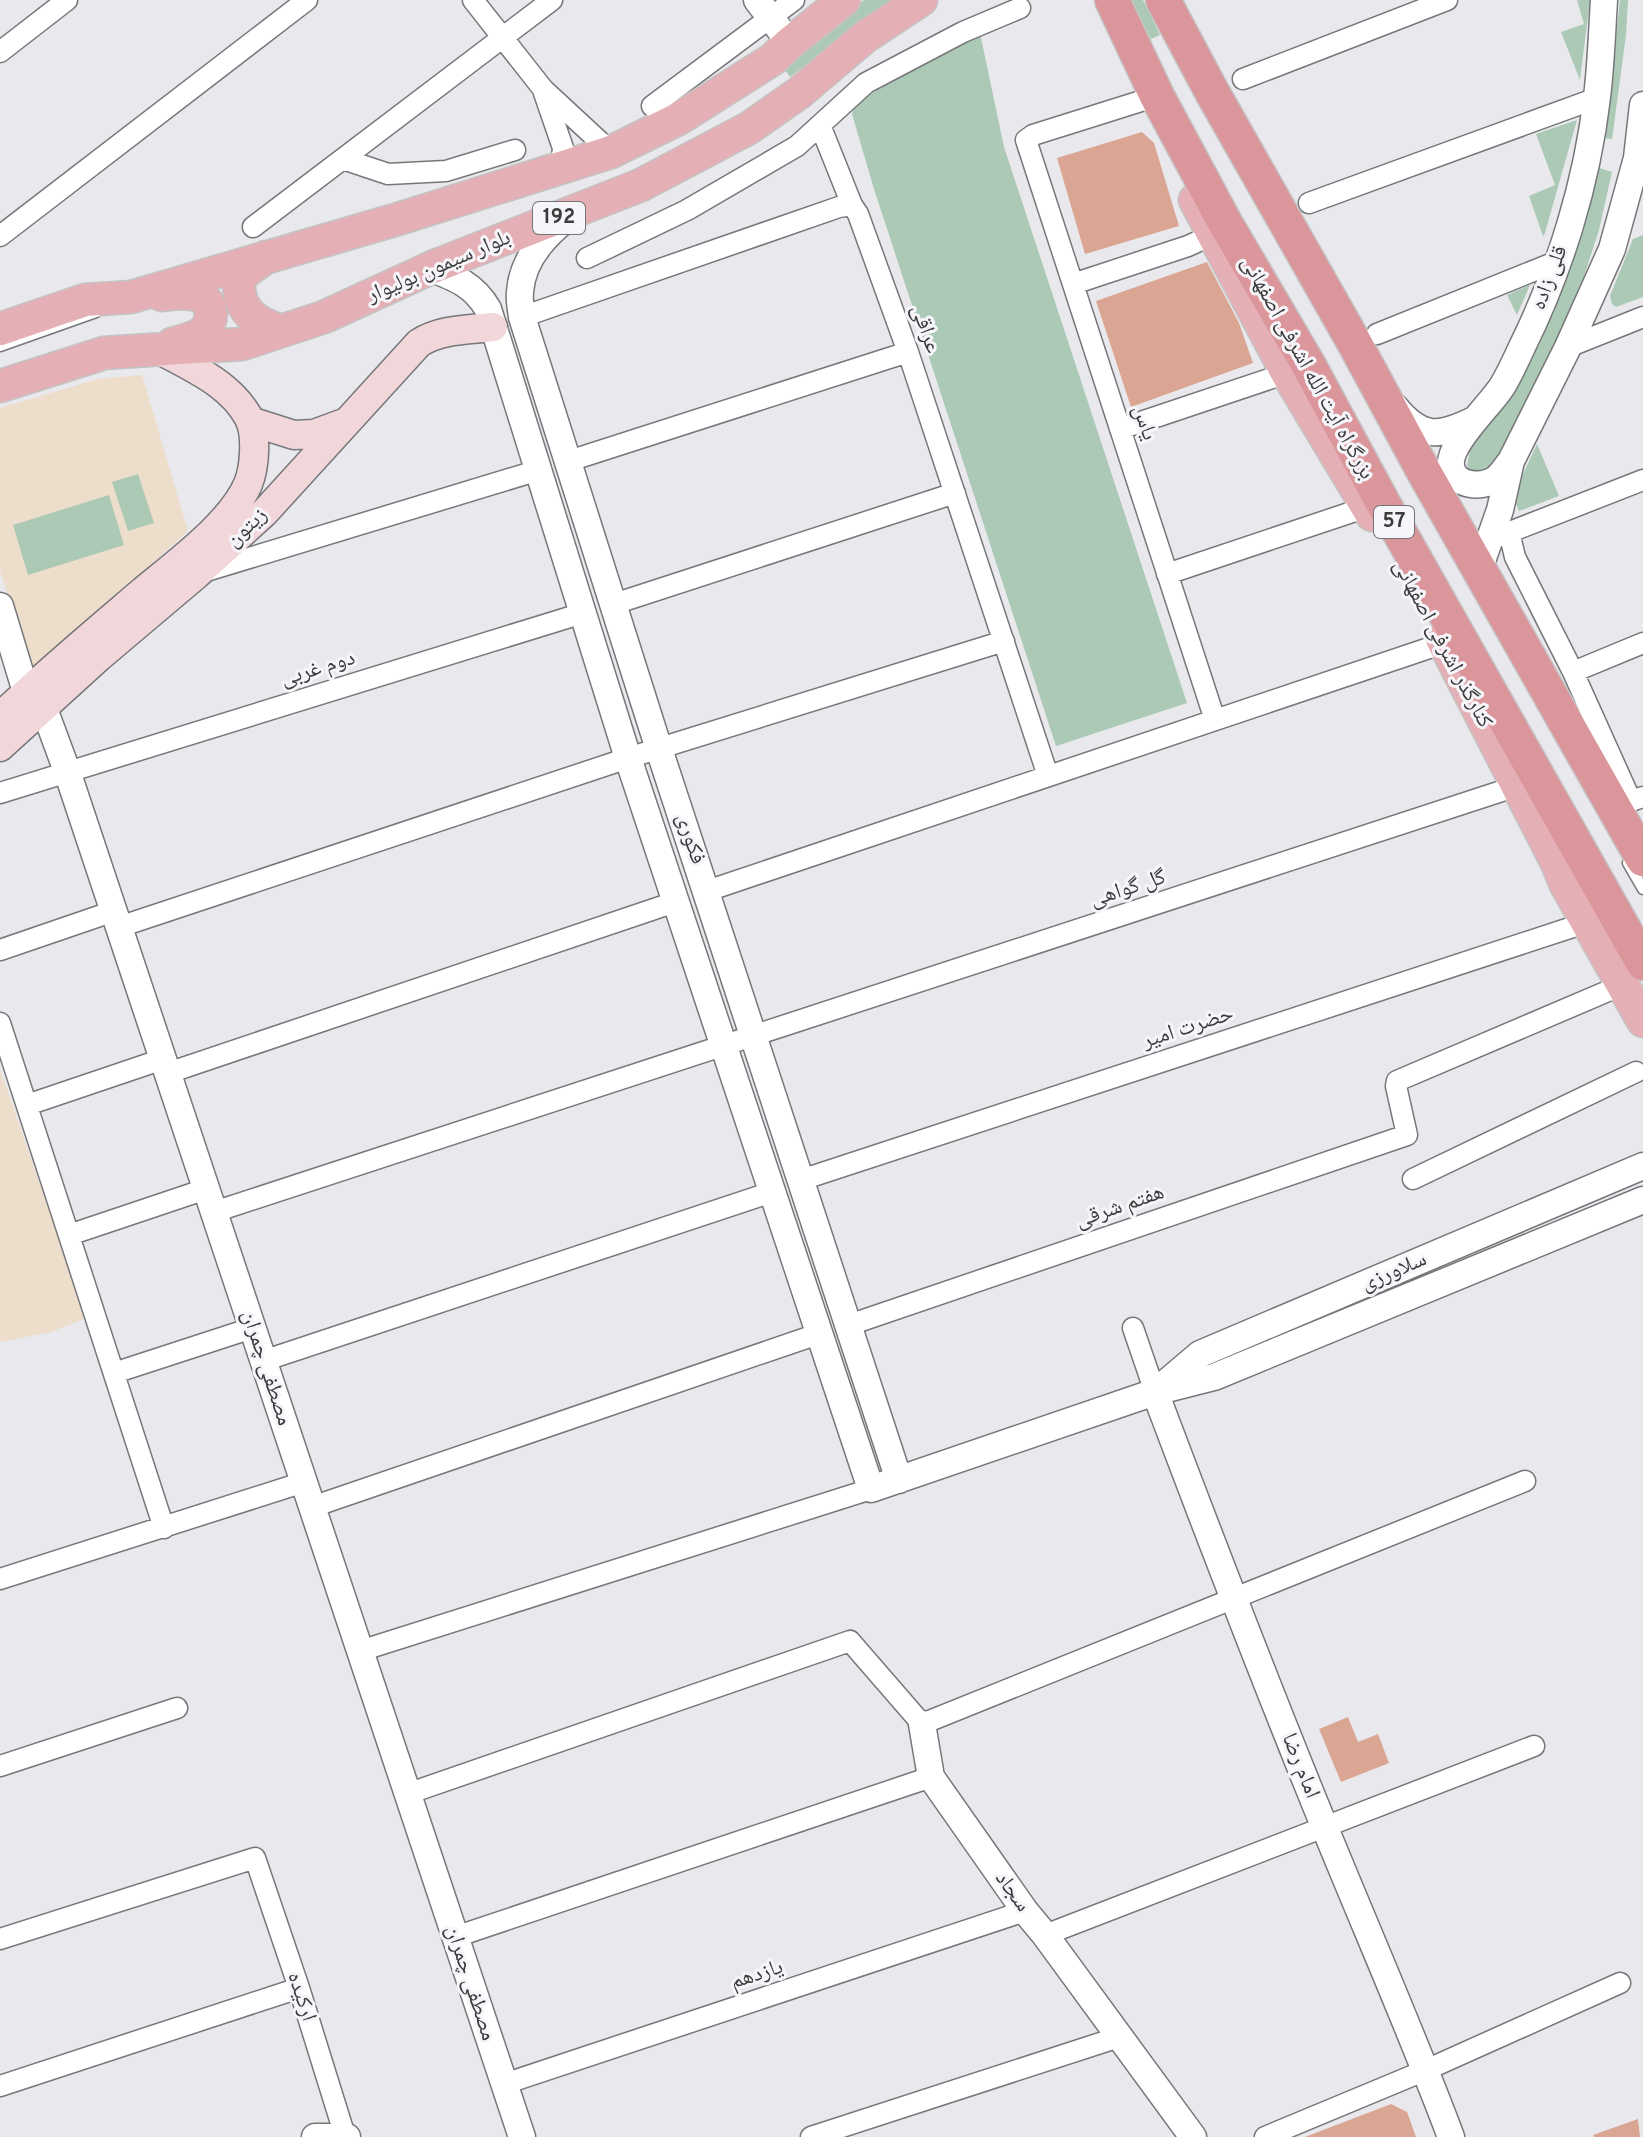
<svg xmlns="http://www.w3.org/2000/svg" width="1643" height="2137" viewBox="0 0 1643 2137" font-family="Overpass,'Noto Naskh Arabic',sans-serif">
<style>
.education{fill:#edddcb}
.green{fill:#abc9b5}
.building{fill:#daa693}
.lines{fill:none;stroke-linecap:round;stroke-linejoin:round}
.service-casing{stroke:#76777a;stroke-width:13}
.minor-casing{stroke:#76777a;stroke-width:23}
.tertiary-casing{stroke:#76777a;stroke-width:29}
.secondary-casing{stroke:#76777a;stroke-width:31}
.primary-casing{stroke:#c4c4c5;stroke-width:35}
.trunk-casing{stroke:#c4c4c5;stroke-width:37}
.service{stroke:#fff;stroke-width:10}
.minor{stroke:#fff;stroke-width:20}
.tertiary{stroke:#fff;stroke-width:26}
.secondary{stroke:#f2d7da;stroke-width:28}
.primary{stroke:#e4b0b5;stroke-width:32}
.trunk{stroke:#db969c;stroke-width:34}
.labels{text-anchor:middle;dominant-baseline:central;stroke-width:6;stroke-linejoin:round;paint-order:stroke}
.shield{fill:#f6f6fa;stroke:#747476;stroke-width:2}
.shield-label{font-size:20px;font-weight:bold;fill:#3c3c3d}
.street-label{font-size:22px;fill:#3c3c3d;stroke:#f6f6fa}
</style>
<rect width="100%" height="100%" fill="#e9e9ed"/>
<path class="education" d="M142,375l46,156 -156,142 -32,-102v-163l98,-29z
M0,1069l86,249 -35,14 -51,10z"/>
<path class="green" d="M864,0h31l-42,28 -63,49 -8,-12z
M1130,0h13l17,35 -9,4z
M1577,0h13l-10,80 -19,-48 23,-8z
M1620,0h8l-2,35 -14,104 -7,-1z
M980,33l24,114 183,556 -131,43 -182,-557 -22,-75 4,-12z
M1577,120l-33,116h-1l-14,-40 26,-11 -19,-51z
M1596,167l16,5 -13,58 -25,77 -82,164 -21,3 -4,-9 3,-14 52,-74 20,-38 38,-116z
M1643,235v62l-27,10 -4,-3 -2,-8 23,-57z
M1530,285l-13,30 -10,-20z
M1537,444l22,52 -40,15 -6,-15z
M138,474l16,49 -26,8 -16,-49z
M109,495l15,50 -96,30 -15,-50z"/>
<path class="building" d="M1142,132l12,11 25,83 -94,28 -28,-96z
M1207,262l32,61 14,40 -122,44 -35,-106z
M1348,1717l10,25 20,-8 11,29 -48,19 -22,-53z
M1391,2104l16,8 9,25h-111z
M1638,2119l2,18h-46l-1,-2z"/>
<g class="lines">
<defs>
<path id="service" d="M0,346l96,-34
M1628,863l15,26"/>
<path id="minor" d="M473,0l70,89 68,63
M0,52l67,-52
M1243,79l204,-79
M544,93l19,55 -2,19
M1157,96l-124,39 -7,5 189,580
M652,106l142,-106
M820,125l32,80 6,9 50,138 140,424
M343,159l45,15 58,-3 69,-21
M1309,203l288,-105
M253,227l299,-227
M0,236l307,-236
M587,258l100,-48 110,-64 69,-63 97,-51 57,-24
M1073,284l115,-38 24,-11
M522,317l317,-110 13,-2
M1377,334l181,-73
M1568,347l75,-30
M1120,429l167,-56
M569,461l339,-109
M1509,532l6,25 58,115 58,129 12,-4
M1497,537l146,-57
M203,572l336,-102
M1167,574l200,-67
M614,604l341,-111
M1573,672l70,-29
M0,793l583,-180
M707,891l737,-248
M119,927l509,-169 376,-117
M0,950l114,-39
M0,1023l164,505
M168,1073l507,-171
M27,1105l136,-46
M1413,1179l223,-107
M801,1180l787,-258
M214,1212l1303,-426
M69,1235l137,-46
M849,1325l558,-190 -11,-49 1,-5 225,-96
M1133,1328l22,64
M263,1361l509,-169
M114,1373l138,-45
M312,1507l506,-173
M0,1579l304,-97
M360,1651l511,-162
M0,1766l177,-58
M407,1794l443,-153 72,83 603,-243
M1045,1935l489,-189
M455,1937l476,-160
M0,1939l255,-81 44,130 46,148
M504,2084l521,-173
M0,2086l299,-98
M811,2137l308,-100
M1265,2137l161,-67 194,-87"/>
<path id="tertiary" d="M757,0l33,43
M566,219c-23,18 -44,42 -46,73 -1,8 1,17 2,25l137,432 240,731
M430,268c26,10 44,17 58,41l140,449 243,731 284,-97 59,-15 429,-177
M1395,407c27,33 45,30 81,12
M1511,461c-5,6 -9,13 -15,18 -14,9 -42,8 -45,-13 -3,-23 40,-61 52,-81 7,-12 13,-25 19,-38 38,-77 65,-164 75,-250 4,-32 5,-65 7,-97
M1477,566l6,-8 17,-48 11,-49 57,-114 44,-98 25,-91 6,-53
M0,606l26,86 17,14 24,65 455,1366
M1160,1388l40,-34 443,-188
M1155,1392c55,146 111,292 170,436 42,103 87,205 126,309
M922,1724l9,53 94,134 20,24 148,202
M315,2137h32"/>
<path id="secondary" d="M250,421l44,14 20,-1 30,-11
M0,717c46,-44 94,-84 142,-125 33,-28 89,-68 106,-108 7,-17 9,-50 1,-66 -19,-35 -57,-50 -91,-69
M0,747l99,-90 97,-82 68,-62 155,-170c22,-14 48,-13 74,-16"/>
<path id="primary" d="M1195,200l92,173 85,142
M266,257c-7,6 -20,13 -25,20 -3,6 -2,13 -1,19 6,22 22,28 41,35
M162,295c18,-2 47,-7 49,19 0,6 -3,14 -8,18 -7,6 -21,9 -31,12
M0,329l85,-29 46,-3 267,-78 213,-67 69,-34 93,-59 17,-16 54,-43
M0,386l104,-33 138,-9 82,-27 111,-51 206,-81 108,-57 50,-35 66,-56 56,-37
M1442,639l115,224 9,22 77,136"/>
<path id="trunk" d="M1112,0l45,96 67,125 84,143 75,139 260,460
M1163,0l49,92 143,252 69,128 219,387"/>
</defs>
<use href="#service" class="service-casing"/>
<use href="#minor" class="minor-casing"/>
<use href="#tertiary" class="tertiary-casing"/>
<use href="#secondary" class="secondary-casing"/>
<use href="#primary" class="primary-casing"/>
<use href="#trunk" class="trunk-casing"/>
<use href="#service" class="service"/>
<use href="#minor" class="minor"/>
<use href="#tertiary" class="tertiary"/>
<use href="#secondary" class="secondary"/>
<use href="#primary" class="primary"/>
<use href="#trunk" class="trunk"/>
</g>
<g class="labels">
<g class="shield">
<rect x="533" y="202" width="52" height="32" rx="6"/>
<rect x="1374" y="506" width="40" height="32" rx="6"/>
</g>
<g class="shield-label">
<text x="559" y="218">192</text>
<text x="1394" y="522">57</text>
</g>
<g class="street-label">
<text transform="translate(439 267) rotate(-23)">بلوار سیمون بولیوار</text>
<text transform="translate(1550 278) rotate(-69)">قلی زاده</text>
<text transform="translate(925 329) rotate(71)">عراقی</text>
<text transform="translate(1307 368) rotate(61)">بزرگراه آیت الله اشرفی اصفهانی</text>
<text transform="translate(1144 423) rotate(72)">یاس</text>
<text transform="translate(247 528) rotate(-43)">زیتون</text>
<text transform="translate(1442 644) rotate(62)">کنارگذر اشرفی اصفهانی</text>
<text transform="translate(318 669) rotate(-17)">دوم غربی</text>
<text transform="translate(690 839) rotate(72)">فکوری</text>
<text transform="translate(1128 889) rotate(-18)">گل گواهی</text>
<text transform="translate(1188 1028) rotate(-18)">حضرت امیر</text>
<text transform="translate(1120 1207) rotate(-19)">هفتم شرقی</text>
<text transform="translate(1394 1272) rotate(-23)">سلاورزی</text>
<text transform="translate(266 1368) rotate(72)">مصطفی چمران</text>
<text transform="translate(1300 1766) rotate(68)">امام رضا</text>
<text transform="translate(1012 1892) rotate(54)">سجاد</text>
<text transform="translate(757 1975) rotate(-18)">یازدهم</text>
<text transform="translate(470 1983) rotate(72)">مصطفی چمران</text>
<text transform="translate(301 1997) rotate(72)">ارکیده</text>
</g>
</g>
</svg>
